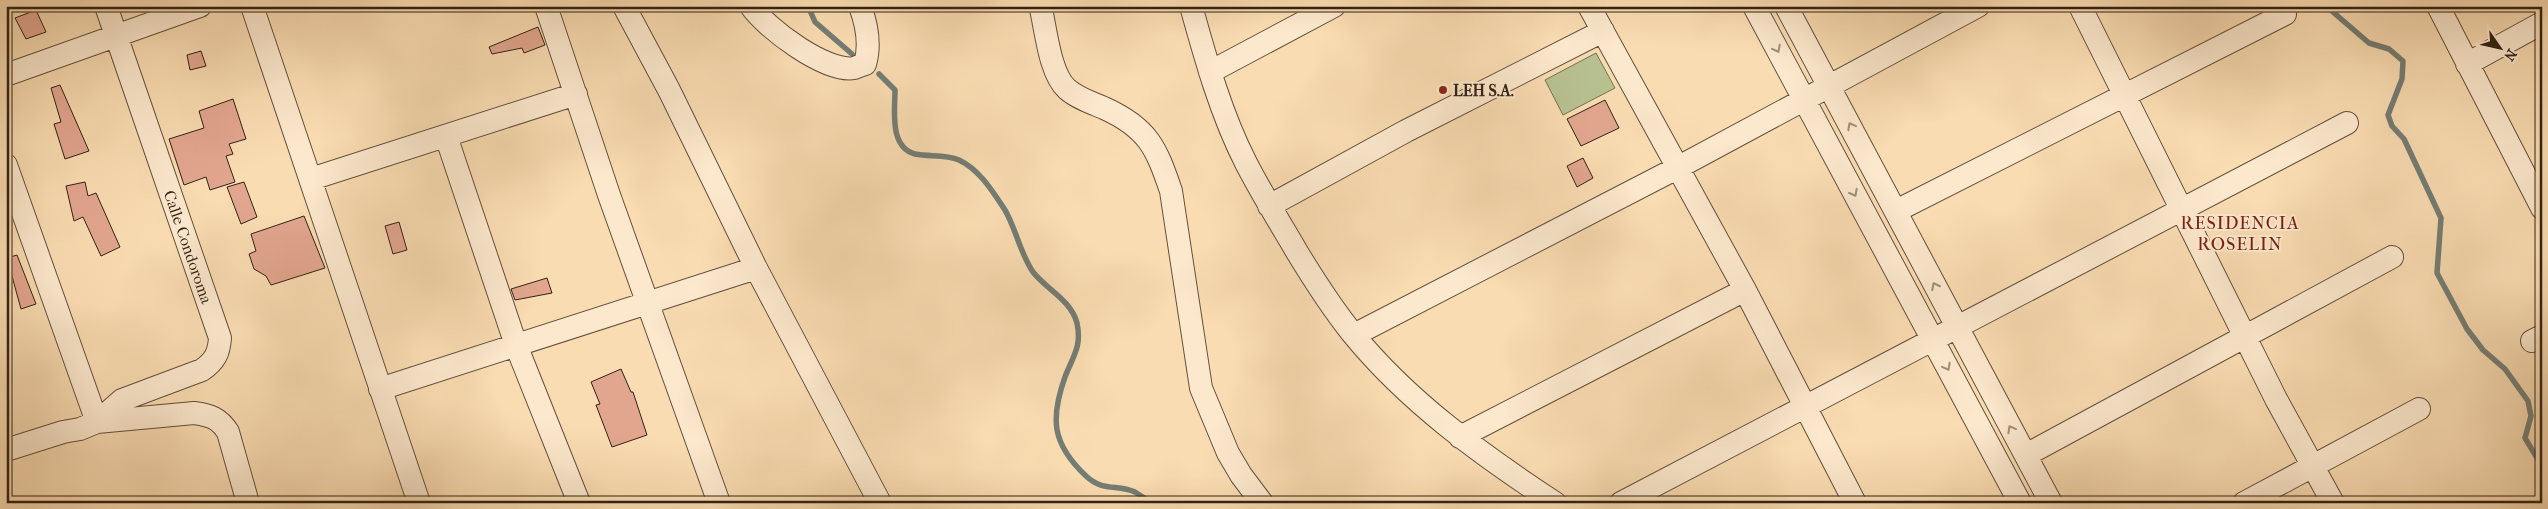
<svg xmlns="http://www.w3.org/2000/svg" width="2548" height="509" viewBox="0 0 2548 509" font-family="'IM FELL French Canon',serif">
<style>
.green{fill:#b8c291;stroke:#747253}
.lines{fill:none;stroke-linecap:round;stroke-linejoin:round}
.stream{stroke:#747d74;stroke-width:5.5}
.building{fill:#e2a68f;stroke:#312215}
.street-casing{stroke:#63503c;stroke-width:24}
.street{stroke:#fce8cd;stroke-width:22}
.oneway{stroke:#a18f7a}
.poi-dot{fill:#8f2418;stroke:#fce8cd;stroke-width:2}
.labels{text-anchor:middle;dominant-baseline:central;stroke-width:4;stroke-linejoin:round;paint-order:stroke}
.poi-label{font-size:16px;font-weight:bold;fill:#312215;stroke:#fce8cd;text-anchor:start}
.street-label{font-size:16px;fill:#312215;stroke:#fce8cd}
.neighbourhood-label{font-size:18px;letter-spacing:1px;fill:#7a1f14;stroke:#fce8cd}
</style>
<rect width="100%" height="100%" fill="#fadcb2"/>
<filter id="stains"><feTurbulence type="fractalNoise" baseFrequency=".004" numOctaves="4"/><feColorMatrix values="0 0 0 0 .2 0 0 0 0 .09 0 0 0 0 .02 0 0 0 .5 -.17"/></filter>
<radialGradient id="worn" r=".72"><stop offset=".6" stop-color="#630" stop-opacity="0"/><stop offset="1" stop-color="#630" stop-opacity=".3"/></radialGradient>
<path class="green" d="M1596,53l19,35 -52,27 -18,-35z"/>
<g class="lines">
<path class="stream" d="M808,6l7,16 37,32
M2326,6l43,37 20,6 14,12 -1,18 -14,36 4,11 12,13 37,79 -4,55 30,56 16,21 22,19 23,32 3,15 -6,22 17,28
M879,74l16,16c0,20 -6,57 20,64 15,3 30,0 44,6 21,10 34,32 46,50 11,19 15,43 28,62 13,17 38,28 44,51 5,24 -4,33 -12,54 -15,42 -13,67 21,99 17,16 31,8 49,16 5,3 11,7 16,11"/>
</g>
<path class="building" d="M36,10l10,22 -20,7 -11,-21z
M538,27l7,18 -21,8 -2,-5 -30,6 -3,-7z
M201,51l5,15 -16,4 -3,-15z
M60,85l29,66 -24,8 -11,-35 7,-2 -10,-34z
M233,99l13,40 -17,5 4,10 -7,2 9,26 -25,8 -4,-13 -22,8 -15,-46 35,-11 -5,-17z
M1605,100l14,28 -38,18 -14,-27z
M1583,158l10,20 -16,9 -10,-21z
M85,182l3,14 8,-3 24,54 -19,9 -18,-39 -9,4 -8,-35z
M244,182l13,35 -16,7 -14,-37z
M304,216l21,52 -54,17 -5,-9 -12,-7 -5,-15 7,-3 -5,-17z
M399,222l8,28 -14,4 -8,-28z
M17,255l19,49 -15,5 -14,-51z
M547,278l5,15 -37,7 -4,-11z
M621,369l10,23h2l14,43 -35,12 -16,-42 4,-1 -9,-22z"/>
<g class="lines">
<defs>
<path id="street" d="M252,6l167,497
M546,6l63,189 110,308
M624,6l45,84 87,178 124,235
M751,6c15,22 75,67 103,62 3,-1 7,-3 11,-4 6,-20 2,-39 -5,-58
M1191,6c15,54 30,108 55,157 16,31 34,60 51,89 17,28 35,56 55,81 56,69 130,122 203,170
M1589,6l156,284 110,213
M1754,6l266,497
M1786,6l265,497
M2080,6l196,393 57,104
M2438,6l104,202
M1041,9c5,22 9,65 26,80 10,9 25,14 37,19 44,20 52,39 67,83l30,197 27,65 13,22 21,28
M2467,64l75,-41
M1210,72l124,-66
M6,75l194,-69
M446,136l70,209 63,158
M6,165l91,257
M311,179l265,-85
M1269,206l137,-75 197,-100
M1896,211l389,-197
M1354,335l323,-167 301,-162
M2532,341l10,-5
M380,389l376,-121
M97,422l25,-22 80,-30c13,-9 17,-17 18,-32l-114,-332
M1460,437l285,-147
M6,450l57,-18 17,-3 17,-7 97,-9c16,2 25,5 34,19l20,71
M2026,455l366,-198
M1621,503l726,-380
M2244,503l175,-94"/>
</defs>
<use href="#street" class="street-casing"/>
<use href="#street" class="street"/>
</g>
<defs><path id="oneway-chevron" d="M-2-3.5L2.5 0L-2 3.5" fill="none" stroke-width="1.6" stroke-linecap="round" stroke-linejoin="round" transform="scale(1.25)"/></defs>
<g class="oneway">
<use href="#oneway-chevron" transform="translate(1777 49) rotate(62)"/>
<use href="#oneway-chevron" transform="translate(1851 126) rotate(-118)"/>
<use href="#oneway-chevron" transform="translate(1854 193) rotate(62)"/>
<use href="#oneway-chevron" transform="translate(1935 286) rotate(-117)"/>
<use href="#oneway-chevron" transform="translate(1947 367) rotate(62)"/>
<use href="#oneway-chevron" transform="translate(2011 429) rotate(-119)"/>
</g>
<circle class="poi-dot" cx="1443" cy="90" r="5"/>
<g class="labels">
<g class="poi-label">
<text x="1453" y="90">LEH S.A.</text>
</g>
<g class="street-label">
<text transform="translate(188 247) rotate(71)">Calle Condoroma</text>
</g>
<g class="neighbourhood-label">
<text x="2240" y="223">RESIDENCIA<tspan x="2240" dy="21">ROSELIN</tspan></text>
</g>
</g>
<rect width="2548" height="509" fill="none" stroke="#fadcb2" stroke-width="25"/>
<rect x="8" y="8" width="2533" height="494" fill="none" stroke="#312215" stroke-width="2.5"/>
<rect x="12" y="12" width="2523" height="484" fill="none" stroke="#312215"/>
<g transform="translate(2500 48) rotate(124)" stroke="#fce8cd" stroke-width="4" paint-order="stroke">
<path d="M0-4L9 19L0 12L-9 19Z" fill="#312215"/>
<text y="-8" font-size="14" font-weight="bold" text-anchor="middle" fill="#312215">N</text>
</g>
<rect width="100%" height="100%" filter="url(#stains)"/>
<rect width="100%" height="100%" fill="url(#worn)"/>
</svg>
